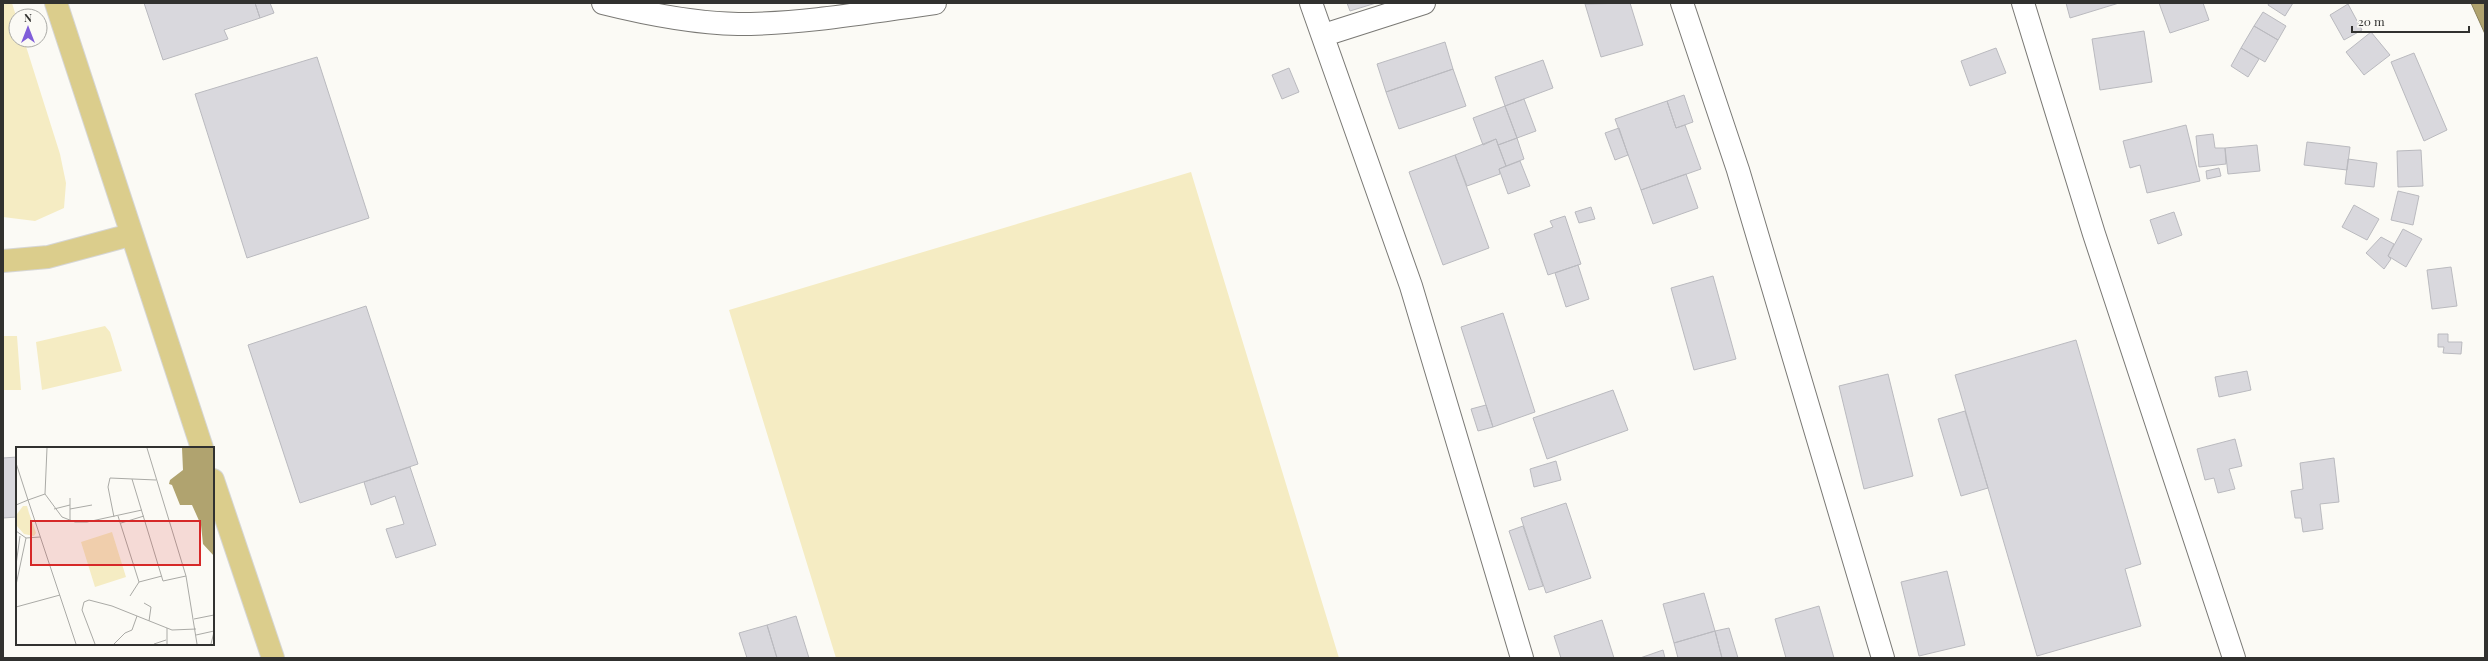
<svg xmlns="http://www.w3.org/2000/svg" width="2488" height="661" viewBox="0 0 2488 661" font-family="'Playfair Display',serif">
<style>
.green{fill:#f5ecc3}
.water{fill:#b0a36f;stroke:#8a815c}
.building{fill:#d9d8dd;stroke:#bababf}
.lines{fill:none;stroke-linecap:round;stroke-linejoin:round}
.minor-casing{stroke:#7a7975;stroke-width:24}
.major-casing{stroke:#d6d6d5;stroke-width:24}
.minor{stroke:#fff;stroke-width:22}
.major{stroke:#dbcd8c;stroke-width:22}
.inset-road{fill:none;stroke:#aaaaa6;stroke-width:1}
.view{fill:#d62828;fill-opacity:0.15;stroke:#d62828;stroke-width:2}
.inset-edge{fill:none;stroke:#31312f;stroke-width:2}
</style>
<rect width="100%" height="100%" fill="#fbfaf5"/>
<path class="green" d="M3,3h9l4,13v24h8l36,114 6,29 -2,25 -29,13 -32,-4z
M1191,172l148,486h-503l-107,-348z
M105,326l5,6 12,39 -80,19 -6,-48z
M3,336h14l4,54h-18z"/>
<path class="water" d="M2471,3h14v31z"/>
<path class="building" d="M144,3h111l5,15 -36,12 4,9 -65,21z
M255,3h15l4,10 -14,5z
M1347,3h29l-26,8z
M1630,3l13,42 -42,12 -16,-53z
M2066,3h53l-49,15z
M2159,3h44l6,17 -39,13z
M2269,3h24l-8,13 -17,-11z
M2348,4l14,26 -18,10 -14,-25z
M2263,12l23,14 -8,14 -24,-14z
M2254,26l24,14 -13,22 -24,-14z
M2144,31l8,51 -52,8 -8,-51z
M2371,32l19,23 -26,20 -18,-23z
M1445,42l8,27 -67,23 -9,-28z
M1996,48l10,25 -36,13 -9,-25z
M2241,48l18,11 -11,18 -17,-11z
M2414,53l33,77 -23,11 -33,-79z
M317,57l52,161 -122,40 -52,-164z
M1543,60l10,28 -48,18 -10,-29z
M1289,68l10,24 -17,7 -10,-24z
M1453,69l13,37 -67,23 -13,-37z
M1684,95l9,27 -17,6 -9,-27z
M1524,99l12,32 -19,7 -12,-32z
M1667,101l9,27 9,-3 16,44 -60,21 -26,-71z
M1505,106l12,32 -19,7 -2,-6 -13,6 -10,-27z
M2186,125l14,56 -53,12 -7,-28 -10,3 -7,-27z
M1619,128l9,27 -13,5 -10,-27z
M2213,134l2,14h10l1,16 -27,3 -3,-31z
M1517,138l7,21 -18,7 -8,-21z
M1496,139l10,27 -7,3 1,5 -33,12 -12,-31z
M2307,142l43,5 -3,23 -43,-5z
M2257,145l3,26 -32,3 -3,-26z
M2421,150l2,36 -25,1 -1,-36z
M1455,155l34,93 -46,17 -34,-93z
M2348,159l29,4 -3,24 -29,-3z
M1520,161l10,25 -22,8 -9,-25z
M2219,168l2,8 -14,3 -1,-8z
M1686,174l12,34 -45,16 -12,-34z
M2398,191l21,5 -6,29 -22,-5z
M2354,205l25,14 -12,21 -25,-13z
M1591,207l4,12 -16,4 -4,-11z
M2174,212l8,23 -24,9 -8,-24z
M1565,216l16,48 -33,11 -14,-41 19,-7 -3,-6z
M2403,229l19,10 -16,28 -18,-11z
M2381,237l13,7 -6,12 3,3 -7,10 -18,-16z
M1578,265l11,34 -23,8 -11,-34z
M2451,267l6,39 -25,3 -5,-39z
M1713,276l23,83 -42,11 -23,-82z
M366,306l52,158 -118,39 -52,-158z
M1503,313l32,99 -42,15 -32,-100z
M2438,334h10v8h14l-1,12 -18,-1 1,-6h-6z
M2076,340l65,224 -16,5 16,57 -104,30 -82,-281z
M2247,371l4,19 -32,7 -4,-20z
M1888,374l25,102 -49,13 -25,-103z
M1613,390l15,40 -81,29 -14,-41z
M1486,405l7,22 -15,4 -7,-22z
M1965,411l23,77 -27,8 -23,-77z
M2235,439l7,27 -13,3 6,20 -17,4 -4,-15 -9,2 -8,-31z
M17,457v60l-14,1v-60z
M2334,458l5,44 -19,2 3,25 -20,3 -2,-14h-6l-4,-27 12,-2 -3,-26z
M1556,461l5,19 -27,7 -4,-18z
M410,467l26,78 -40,13 -10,-29 18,-5 -9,-28 -24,9 -7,-23z
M1566,503l25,75 -45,15 -25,-75z
M1523,526l20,60 -14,4 -20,-59z
M1947,571l18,74 -46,11 -18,-74z
M1704,593l11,38 -41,12 -11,-39z
M1819,606l15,52h-48l-11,-39z
M796,616l13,42h-32l-10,-33z
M1602,620l12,38h-53l-7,-22z
M767,625l10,33h-30l-8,-25z
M1729,628l9,30h-16l-7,-27z
M1715,631l7,27h-44l-4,-15z
M1663,650l2,8h-25z"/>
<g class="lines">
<defs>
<path id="minor" d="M603,3c44,11 90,20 135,21 66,0 132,-12 197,-21
M1311,3l100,283 111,372
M1682,3l56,167 145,488
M2023,3l71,231 140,424
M1324,35l100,-32"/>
<path id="major" d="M56,3l146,445
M3,261l45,-4 82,-22
M213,480l60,178"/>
</defs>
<use href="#minor" class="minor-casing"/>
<use href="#major" class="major-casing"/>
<use href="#minor" class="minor"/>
<use href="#major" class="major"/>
</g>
<g transform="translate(16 447)">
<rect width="198" height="198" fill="#fbfaf5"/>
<path d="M7,59h4l2,7 7,20 -2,3 -10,-2 -7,-8v-12zM96,85l14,45 -31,10 -14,-45z" fill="#f5ecc3"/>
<path d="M166,1h32v108l-11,-12 -2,-19 -9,-20h-12l-8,-20 -3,-1 1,-4 13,-10z" fill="#b0a36f"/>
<path class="inset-road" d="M31,1l-2,46 17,23 13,5h12l55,-12M131,1l39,128 11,68M0,16l12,37 17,-6M116,32l31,102 23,-5M54,51v22M0,58l12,-5 48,144M38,62l16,-4M54,62l22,-4M102,69l21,66 23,-6M98,70l-6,-30 2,-9 46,2M105,76l23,-7M0,84l10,7 14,-1M0,118l4,-29M0,138l10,-47M114,149l9,-14M128,156l7,4 -2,14M0,160l44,-12M178,172l20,-4M180,188l18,-4M79,197l-13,-34 2,-8 5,-2 23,6 60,24 24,-1M98,197l11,-11 7,-3 5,-14M138,197l12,-4M151,197v-16M195,197l3,-12"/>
<path class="view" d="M15,74h169v44h-169z"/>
<rect width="198" height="198" class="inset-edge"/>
</g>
<rect width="2488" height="661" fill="none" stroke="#31312f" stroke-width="8"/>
<g transform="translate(28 28)"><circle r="19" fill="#fbfaf5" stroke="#aaaaa6"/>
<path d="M0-3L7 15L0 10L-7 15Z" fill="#805ed9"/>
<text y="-6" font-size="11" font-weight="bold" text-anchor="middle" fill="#31312f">N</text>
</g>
<path d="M2352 26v6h117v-6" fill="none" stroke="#31312f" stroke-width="2"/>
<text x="2358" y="26" font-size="12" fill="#31312f" stroke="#fbfaf5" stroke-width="3" paint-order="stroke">20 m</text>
</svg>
